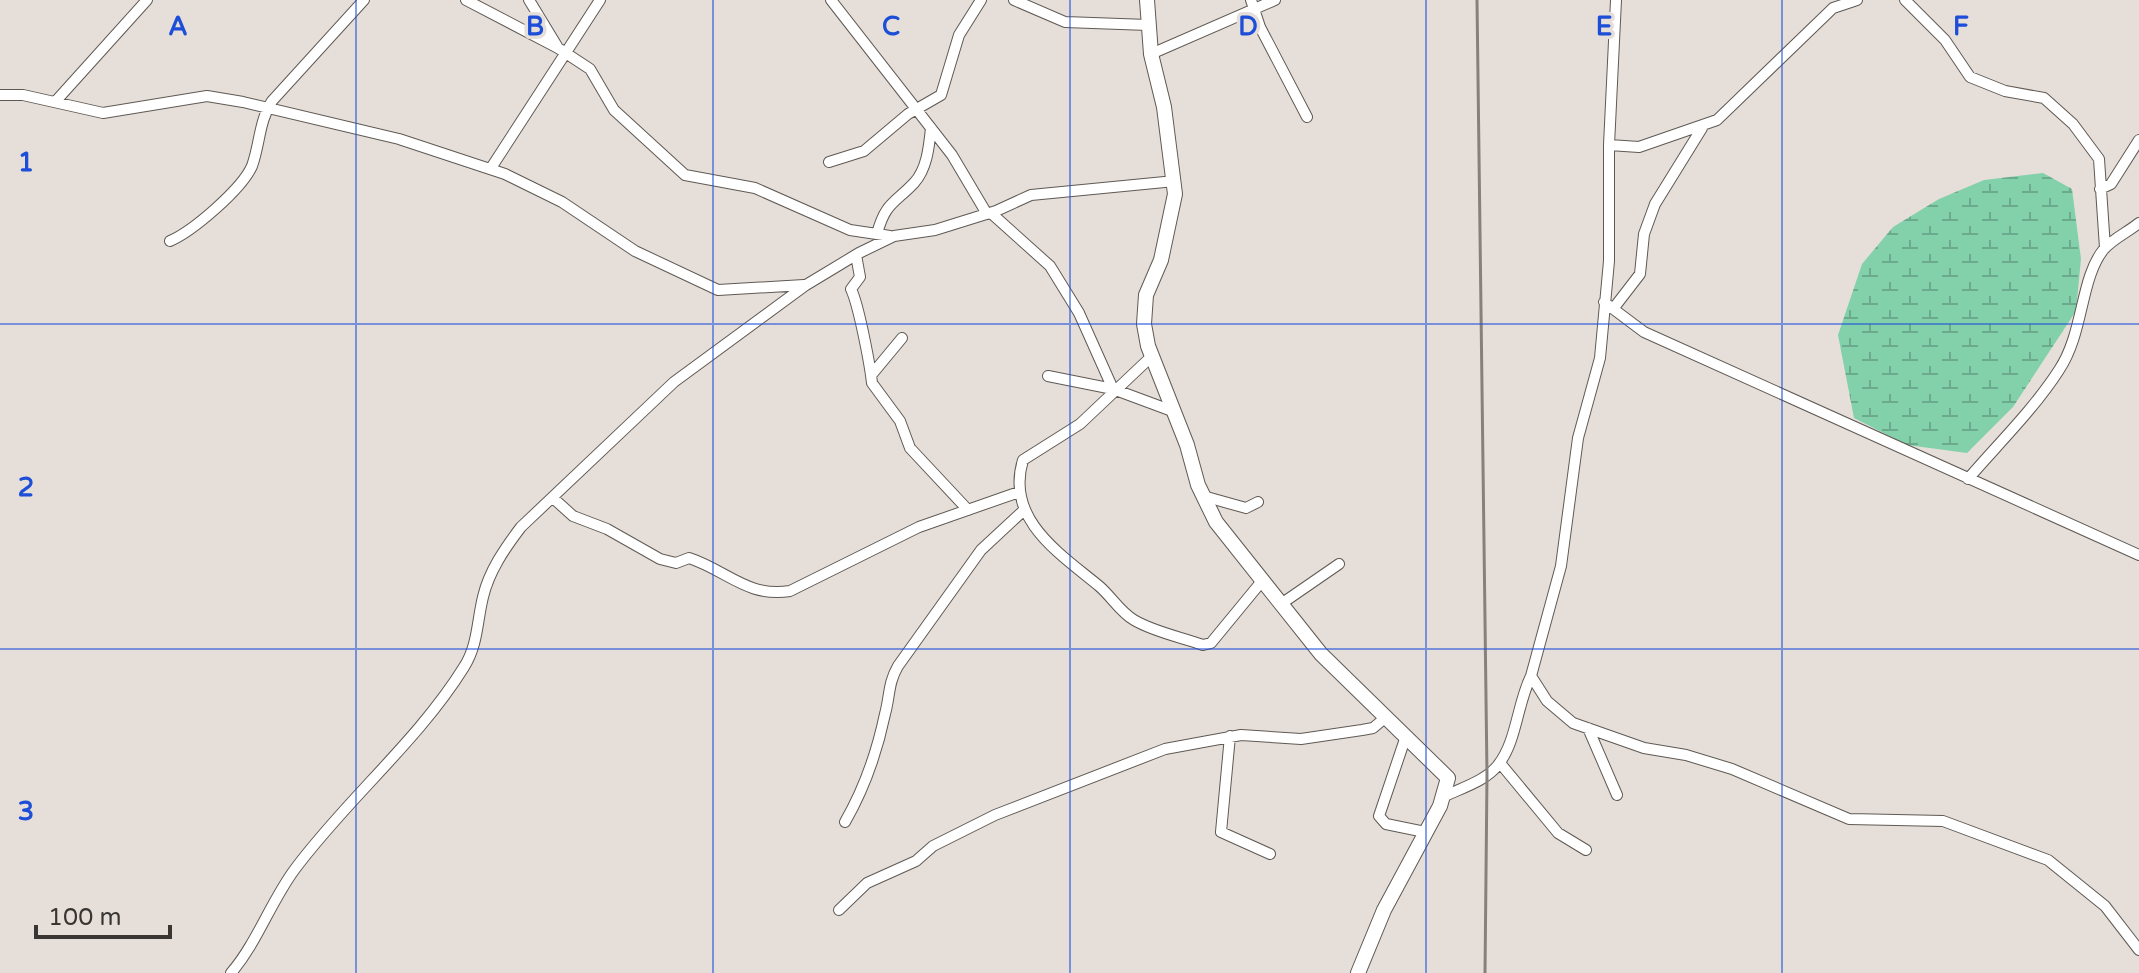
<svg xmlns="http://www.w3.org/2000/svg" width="2139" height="973" viewBox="0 0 2139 973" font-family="'Varela Round',sans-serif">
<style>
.wetland{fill:url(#wetland-marsh)}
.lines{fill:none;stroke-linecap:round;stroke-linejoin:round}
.street-casing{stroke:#5f5954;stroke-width:12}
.secondary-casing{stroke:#5f5954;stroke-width:16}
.street{stroke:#fff;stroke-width:10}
.secondary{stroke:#fff;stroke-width:14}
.rail{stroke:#86817d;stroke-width:3}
.grid{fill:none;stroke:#1d4ed8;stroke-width:2;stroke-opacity:0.55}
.grid-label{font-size:26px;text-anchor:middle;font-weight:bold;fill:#1d4ed8;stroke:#e6dfd9;stroke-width:7;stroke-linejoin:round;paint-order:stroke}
</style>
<defs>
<pattern id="wetland-marsh" width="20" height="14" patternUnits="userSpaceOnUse" patternTransform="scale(2)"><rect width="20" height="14" fill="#82d1ab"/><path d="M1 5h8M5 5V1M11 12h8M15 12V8" fill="none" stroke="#6baa8c"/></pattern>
</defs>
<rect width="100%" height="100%" fill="#e6dfd9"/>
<path class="wetland" d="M2043,173l29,16 9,70 -5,52 -63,96 -46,46 -60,-8 -53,-27 -16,-83 24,-71 31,-37 46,-28 45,-19z"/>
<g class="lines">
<defs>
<path id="street" d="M466,0l92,48 32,21 24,41 71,65 70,13 95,42 40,6
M529,0l28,46
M831,0l121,155 35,59
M1014,0l51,22 83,3
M1251,0l9,27 47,90
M1616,0l-7,145v116l-9,97 -22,80 -17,128 -30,110 16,25 26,22 71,25 42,7 46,14 117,50 94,2 105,39 57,46 34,44
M1905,0l40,40 25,37 35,14 39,7 29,26 26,35 6,89
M1151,54l124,-54
M0,95h23l80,18 104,-17 36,6 156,37 106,35 57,28 73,49 83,39 86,-5
M55,102l92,-102
M1609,145l30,2 78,-27 116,-112 24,-8
M829,162l35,-11 44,-37 33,-19 18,-60 22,-35
M491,168l109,-168
M2100,189l11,-5 28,-44
M991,213l59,53 29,47 34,76 62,23
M877,234c8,-31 17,-30 37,-51 13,-14 15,-36 17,-55
M170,241c23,-10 72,-52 82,-75 8,-22 7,-45 20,-65l92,-101
M856,255l4,22 -9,12c8,17 19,76 21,94l28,38 10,27 58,62
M1604,302l40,30 495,223
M1613,309l27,-35 4,-40 11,-30 47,-76
M1152,356l-72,68 -57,36c-18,59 36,93 76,126 12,10 21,26 35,34 20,12 47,17 69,25l8,-2 51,-62
M873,373l29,-35
M1048,376l65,13
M1968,479c30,-35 66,-70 91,-109 25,-37 21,-92 45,-121 10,-11 24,-17 35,-26
M1203,496l43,12 12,-6
M553,498l20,18 34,13 53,30 16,4 13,-5c37,12 59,40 101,33l129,-64 100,-35
M1281,604l58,-40
M1588,728l29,67
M1230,736l-9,96 49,22
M1406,736l-27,80 7,8 39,8
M1500,763l58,70 28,17
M1443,797c18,-9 43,-16 55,-32 19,-24 19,-61 33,-89
M845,822c19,-33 32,-70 40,-108 5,-18 3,-31 13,-48l83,-116 42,-39
M839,910l28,-27 49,-22 17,-15 62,-31 170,-66 76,-14 60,4 61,-9 11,-2 13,-11
M231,973c26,-30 40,-72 64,-104 52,-70 123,-128 169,-202 14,-22 13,-46 19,-70 6,-26 22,-49 38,-70l153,-145 132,-97 53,-32 35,-17 41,-6 61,-19 35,-16 144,-14"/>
<path id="secondary" d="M1147,0l4,54 13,53 11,87 -14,66 -15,35 -2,29 4,22 39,99 11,40 18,37 105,132 127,124 -8,28 -56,104 -26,63"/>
</defs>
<use href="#street" class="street-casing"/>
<use href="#secondary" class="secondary-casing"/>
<use href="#street" class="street"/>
<use href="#secondary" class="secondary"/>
<path class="rail" d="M1477,0l10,775 -2,198"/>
</g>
<path class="grid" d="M356,0v973M713,0v973M1070,0v973M1426,0v973M1782,0v973M0,324h2139M0,649h2139"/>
<g class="grid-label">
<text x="178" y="35">A</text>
<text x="535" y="35">B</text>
<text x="891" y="35">C</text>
<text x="1248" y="35">D</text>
<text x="1604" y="35">E</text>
<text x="1961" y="35">F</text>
<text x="26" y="171">1</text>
<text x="26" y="496">2</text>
<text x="26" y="820">3</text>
</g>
<path d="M36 925v12h134v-12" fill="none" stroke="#383533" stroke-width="4"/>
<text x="48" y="925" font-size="24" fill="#383533" stroke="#e6dfd9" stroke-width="6" paint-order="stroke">100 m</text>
</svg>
